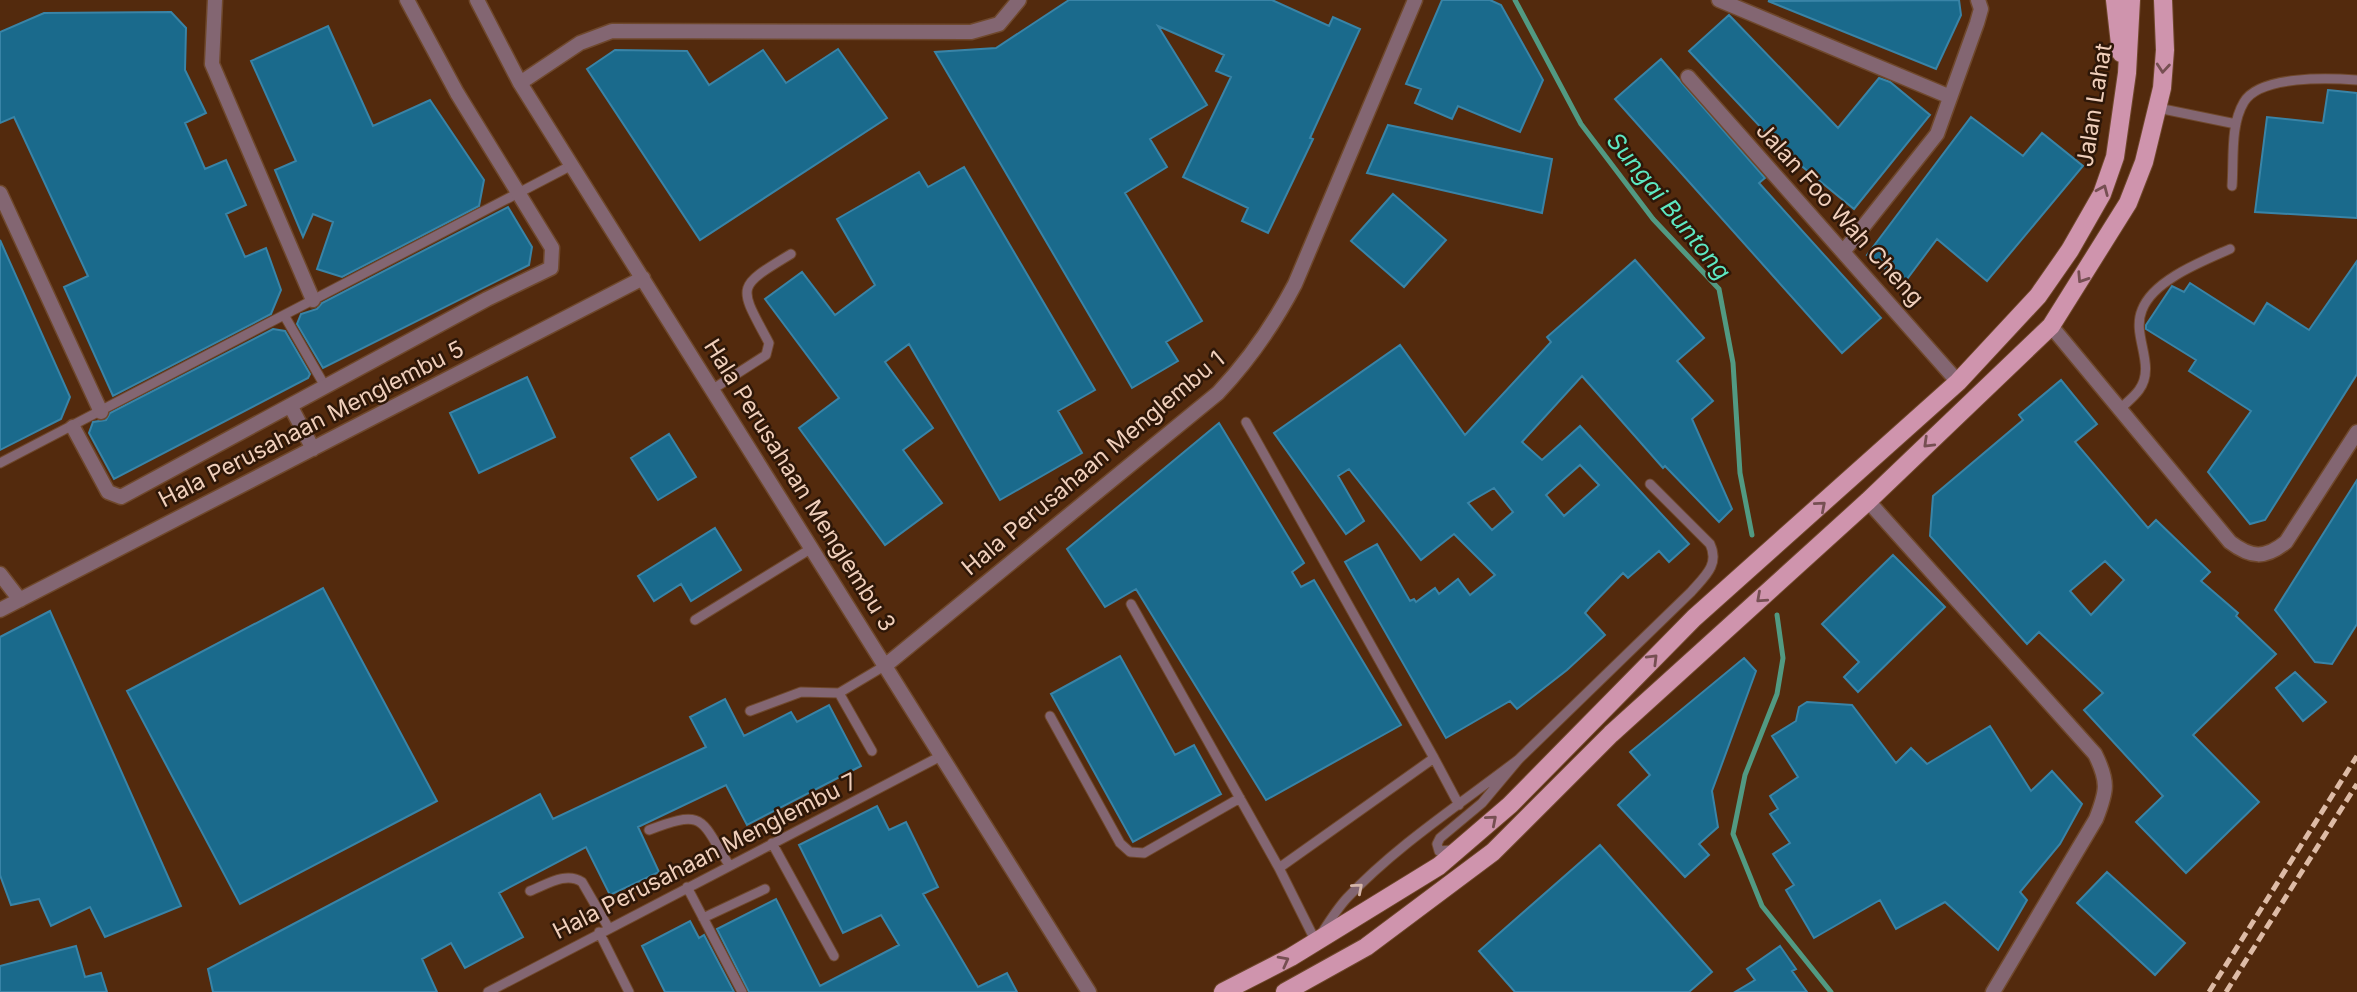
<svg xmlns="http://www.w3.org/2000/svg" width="2357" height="992" viewBox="0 0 2357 992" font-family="Inter,sans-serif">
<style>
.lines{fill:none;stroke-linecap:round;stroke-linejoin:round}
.stream{stroke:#529a82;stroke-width:5}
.building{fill:#1a6a8c;stroke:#3984a7;stroke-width:2;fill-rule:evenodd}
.service-casing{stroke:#6f482c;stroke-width:11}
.minor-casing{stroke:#6f482c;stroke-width:17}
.primary-casing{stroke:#6f482c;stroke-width:20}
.service{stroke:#836672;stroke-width:9}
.minor{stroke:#836672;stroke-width:14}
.primary{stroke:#cf94ad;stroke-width:18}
.rail{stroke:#ddbba6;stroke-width:5;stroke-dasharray:10 5;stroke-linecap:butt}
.oneway{stroke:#764f52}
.oneway2{stroke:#d5b5a9}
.labels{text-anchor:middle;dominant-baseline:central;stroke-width:5;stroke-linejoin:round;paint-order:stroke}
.street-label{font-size:23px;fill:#f0cfbb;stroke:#2e1708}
.water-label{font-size:24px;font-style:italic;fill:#5de8c2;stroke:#2e1708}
</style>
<rect width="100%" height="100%" fill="#532a0d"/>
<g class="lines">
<path class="stream" d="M1515,0l66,124 72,95 66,70 14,74 7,110 12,62
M1777,615l6,43 -6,36 -32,81 -12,59 29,72 69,86"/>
</g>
<path class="building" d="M1069,0h203l57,26 4,-9 27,12 -50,109 3,1 -45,94 -26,-12 6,-13 -65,-31 48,-100 -15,-6 8,-16 -66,-29 49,79 -57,34 17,28 -42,26 77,128 -36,21 12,19 -46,27 -197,-336 61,-4z
M1442,0h48l11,5 42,75 -23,52 -62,-26 -6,13 -37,-16 6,-14 -15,-5z
M1959,0l2,15 -25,54 -168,-68z
M171,12l15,16 -1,42 21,43 -21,10 20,46 21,-9 20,45 -20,9 19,43 21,-9 15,42 -10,24 -158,82 -49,-109 24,-11 -74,-159 -14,6v-91l44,-19z
M1729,15l109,113 41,-50 11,4 40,33 -76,94 -72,-59 -93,-99z
M328,26l45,100 57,-26 54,80 -5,26 -137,71 -25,-8 16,-47 -20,-8 -10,23 -28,-67 21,-9 -45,-100z
M838,49l49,69 -187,122 -113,-171 28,-19 72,1 22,34 54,-35 23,33z
M1661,59l104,119 -6,5 122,135 -39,35 -227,-254z
M2328,90l29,3v125l-102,-6 12,-95 56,6z
M1971,117l52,39 19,-23 41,33 -96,115 -50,-42 -33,44 -37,-28z
M1388,125l164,34 -10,54 -175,-40z
M964,167l131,223 -37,21 24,42 -82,47 -91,-156 -24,18 48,66 -30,22 39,53 -57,42 -86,-117 40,-30 -74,-99 37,-27 33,43 40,-30 -38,-66 82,-47 9,15z
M1393,194l53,46 -42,47 -53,-46z
M508,207l24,40 -3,18 -206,103 -26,-44 4,-10 16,-5 5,-6z
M0,240l70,157 -9,22 -61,31z
M1635,260l69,78 -27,23 36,40 -21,18 40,90 -13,13 -54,-56 -2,2 -81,-92 -60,66 20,18 38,-34 109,118 -20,18 -10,-11 -31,27 -5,-5 -33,34 -5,6 20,22 -38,35 -50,39 -7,-8 -64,37 -101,-176 32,-18 33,57 4,-2 2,3 19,-14 4,6 19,-15 12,16 25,-20 -41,-41 -33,26 -72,-91 -11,7 26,45 -18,13 -72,-101 126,-88 65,90 86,-93 -4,-5zM1580,465l19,20 -35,31 -18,-21zM1494,488l19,24 -21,18 -24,-27z
M2357,261v113l-92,146 -15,4 -42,-52 43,-61 -62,-40 7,-11 -50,-31v-4l26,-39 12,6 6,-9 64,41 13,-21 42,27z
M273,329l12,2 25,43 -2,4 -194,101 -25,-46 4,-11 13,-2 4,-7z
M527,377l28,60 -76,36 -29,-60z
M2061,380l36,44 -22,18 73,86 8,-8 54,52 -9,9 37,32 -2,3 40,38 -83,81 66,67 -73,71 -50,-51 27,-26 -79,-86 19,-17 -64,-61 -12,12 -97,-108 3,-40 90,-76 -4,-5zM2105,561l19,19 -33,35 -21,-24z
M1219,423l85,140 -12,9 9,15 13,-7 87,145 -135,75 -130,-211 -31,18 -38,-58z
M669,434l27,43 -38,23 -27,-42z
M2357,480v144l-25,40 -17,-2 -40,-52z
M715,528l26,42 -50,31 -10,-17 -27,17 -16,-25z
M1893,555l52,52 -87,85 -14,-15 15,-15 -37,-38z
M323,588l114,213 -197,103 -113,-213z
M50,611l131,295 -76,31 -15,-30 -39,19 -12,-27 -28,6 -11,-30v-238z
M1120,656l55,99 19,-10 27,49 -88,48 -82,-148z
M1744,658l12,13 -44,120 6,36 -19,17 10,11 -24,22 -67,-72 32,-30 -20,-23z
M2295,672l31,30 -23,19 -27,-33z
M725,699l19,37 47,-24 6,10 32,-17 32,61 -114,59 -21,-40 -88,42 21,45 -49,23 -24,-48 -87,46 24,44 -58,31 -14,-25 -29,16 15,33h-224l-5,-23 332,-175 13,25 153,-72 -16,-30z
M1807,702l45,3 44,58 15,-15 16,16 63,-38 41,65 21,-20 30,33 -22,40 -40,48 7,8 -29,50 -53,-48 -49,27 -16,-29 -66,38 -28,-48 8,-5 -21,-31 17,-11 -20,-29 8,-5 -8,-13 28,-19 -26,-41 24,-15 3,-14z
M877,806l12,24 17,-8 32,65 -15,7 55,93 29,-14 10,19h-268l-32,-63 59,-30 44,87 79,-41 -18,-30 -38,18 -44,-88z
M1600,845l112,127 -23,20h-174l-36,-41z
M2107,872l78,71 -30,32 -78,-72z
M690,921l9,17 5,-3 30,57h-69l-23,-46z
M76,946l9,31 16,-4 6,19h-107v-26z
M1780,946l16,23 -4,2 15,21h-72l20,-12 -8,-11z"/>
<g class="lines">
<defs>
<path id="service" d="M2158,108l78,16
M2232,186c2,-26 -2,-61 12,-84 16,-27 86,-24 113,-22
M284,315l42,73
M713,389l53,-34 3,-12c-31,-58 -34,-55 22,-89
M2120,409c6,-6 14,-12 19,-19 18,-25 -8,-54 3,-80 11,-30 61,-49 88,-61
M1246,422l188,336
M0,463l572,-298
M1131,604l148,264
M695,620l117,-72
M839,693l33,58
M750,711l51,-19 38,1 47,-28
M1050,716l70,127 10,9 14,1 96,-55
M1519,759l172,-167c13,-15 29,-27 19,-48l-60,-60
M649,830c56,-21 51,-12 80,35
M772,843l62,113
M1452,850l-13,1 -2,-7 3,-6 42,-35 37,-44c-57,44 -122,86 -172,139 -12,13 -21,29 -31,44l-37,-74 155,-110 25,47
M687,887l55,105
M530,891c16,-6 36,-20 52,-9l26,45
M703,918l62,-29
M599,932l30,60
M488,992l453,-236"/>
<path id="minor" d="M215,0l-3,64 101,236
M477,0l43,83 569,909
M1719,0l229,96
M1688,77l270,305
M520,83l60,-40 32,-12 359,1 28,-8 20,-24
M0,193l101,219
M1843,252l94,-118 40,-111 4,-14 -3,-9
M2051,326l179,216c21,16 35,17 56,0l71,-110
M291,407l22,42
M73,427l35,65 13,5 366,-198 64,-31 1,-20 -95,-155 -50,-93
M1868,501l227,253c14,28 12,37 1,65l-103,173
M0,574l20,26
M0,610l643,-332
M886,665l332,-272c32,-34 55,-67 77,-109l120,-284"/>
<path id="primary" d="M2115,0l6,53
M1223,992l68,-35 148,-91 71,-61 184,-187 264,-236 80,-86 32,-46 32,-56 13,-37 12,-84 4,-73
M1285,992l81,-45 127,-95 118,-118 257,-233 183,-175 77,-123 16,-41 18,-74 3,-38 -2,-50"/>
</defs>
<use href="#service" class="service-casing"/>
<use href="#minor" class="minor-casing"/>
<use href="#primary" class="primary-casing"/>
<use href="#service" class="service"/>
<use href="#minor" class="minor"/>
<use href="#primary" class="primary"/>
<path class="rail" d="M2209,992l148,-236
M2226,992l131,-208"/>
</g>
<defs><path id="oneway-chevron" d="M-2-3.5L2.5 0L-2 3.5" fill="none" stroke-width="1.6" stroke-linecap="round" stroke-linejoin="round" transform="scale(1.75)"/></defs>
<g class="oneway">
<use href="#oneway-chevron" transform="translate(2163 68) rotate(95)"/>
<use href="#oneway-chevron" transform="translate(2103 190) rotate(-67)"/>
<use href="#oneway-chevron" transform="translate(2082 278) rotate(123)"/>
<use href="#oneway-chevron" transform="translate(1928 443) rotate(136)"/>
<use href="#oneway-chevron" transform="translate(1821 506) rotate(-41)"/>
<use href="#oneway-chevron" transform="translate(1761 598) rotate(138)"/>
<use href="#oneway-chevron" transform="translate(1653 659) rotate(-45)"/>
<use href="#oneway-chevron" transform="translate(1492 820) rotate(-41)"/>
<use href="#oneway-chevron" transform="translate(1284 961) rotate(-28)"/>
</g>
<use class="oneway2" href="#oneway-chevron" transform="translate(1358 888) rotate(-41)"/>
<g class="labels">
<g class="street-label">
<text transform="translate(2094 105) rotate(-81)">Jalan Lahat</text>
<text transform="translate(1840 214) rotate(48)">Jalan Foo Wah Cheng</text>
<text transform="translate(311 424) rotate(-27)">Hala Perusahaan Menglembu 5</text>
<text transform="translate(1093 463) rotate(-40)">Hala Perusahaan Menglembu 1</text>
<text transform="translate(800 485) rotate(58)">Hala Perusahaan Menglembu 3</text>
<text transform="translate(705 856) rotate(-27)">Hala Perusahaan Menglembu 7</text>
</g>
<g class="water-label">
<text transform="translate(1669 206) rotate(51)">Sungai Buntong</text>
</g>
</g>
</svg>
